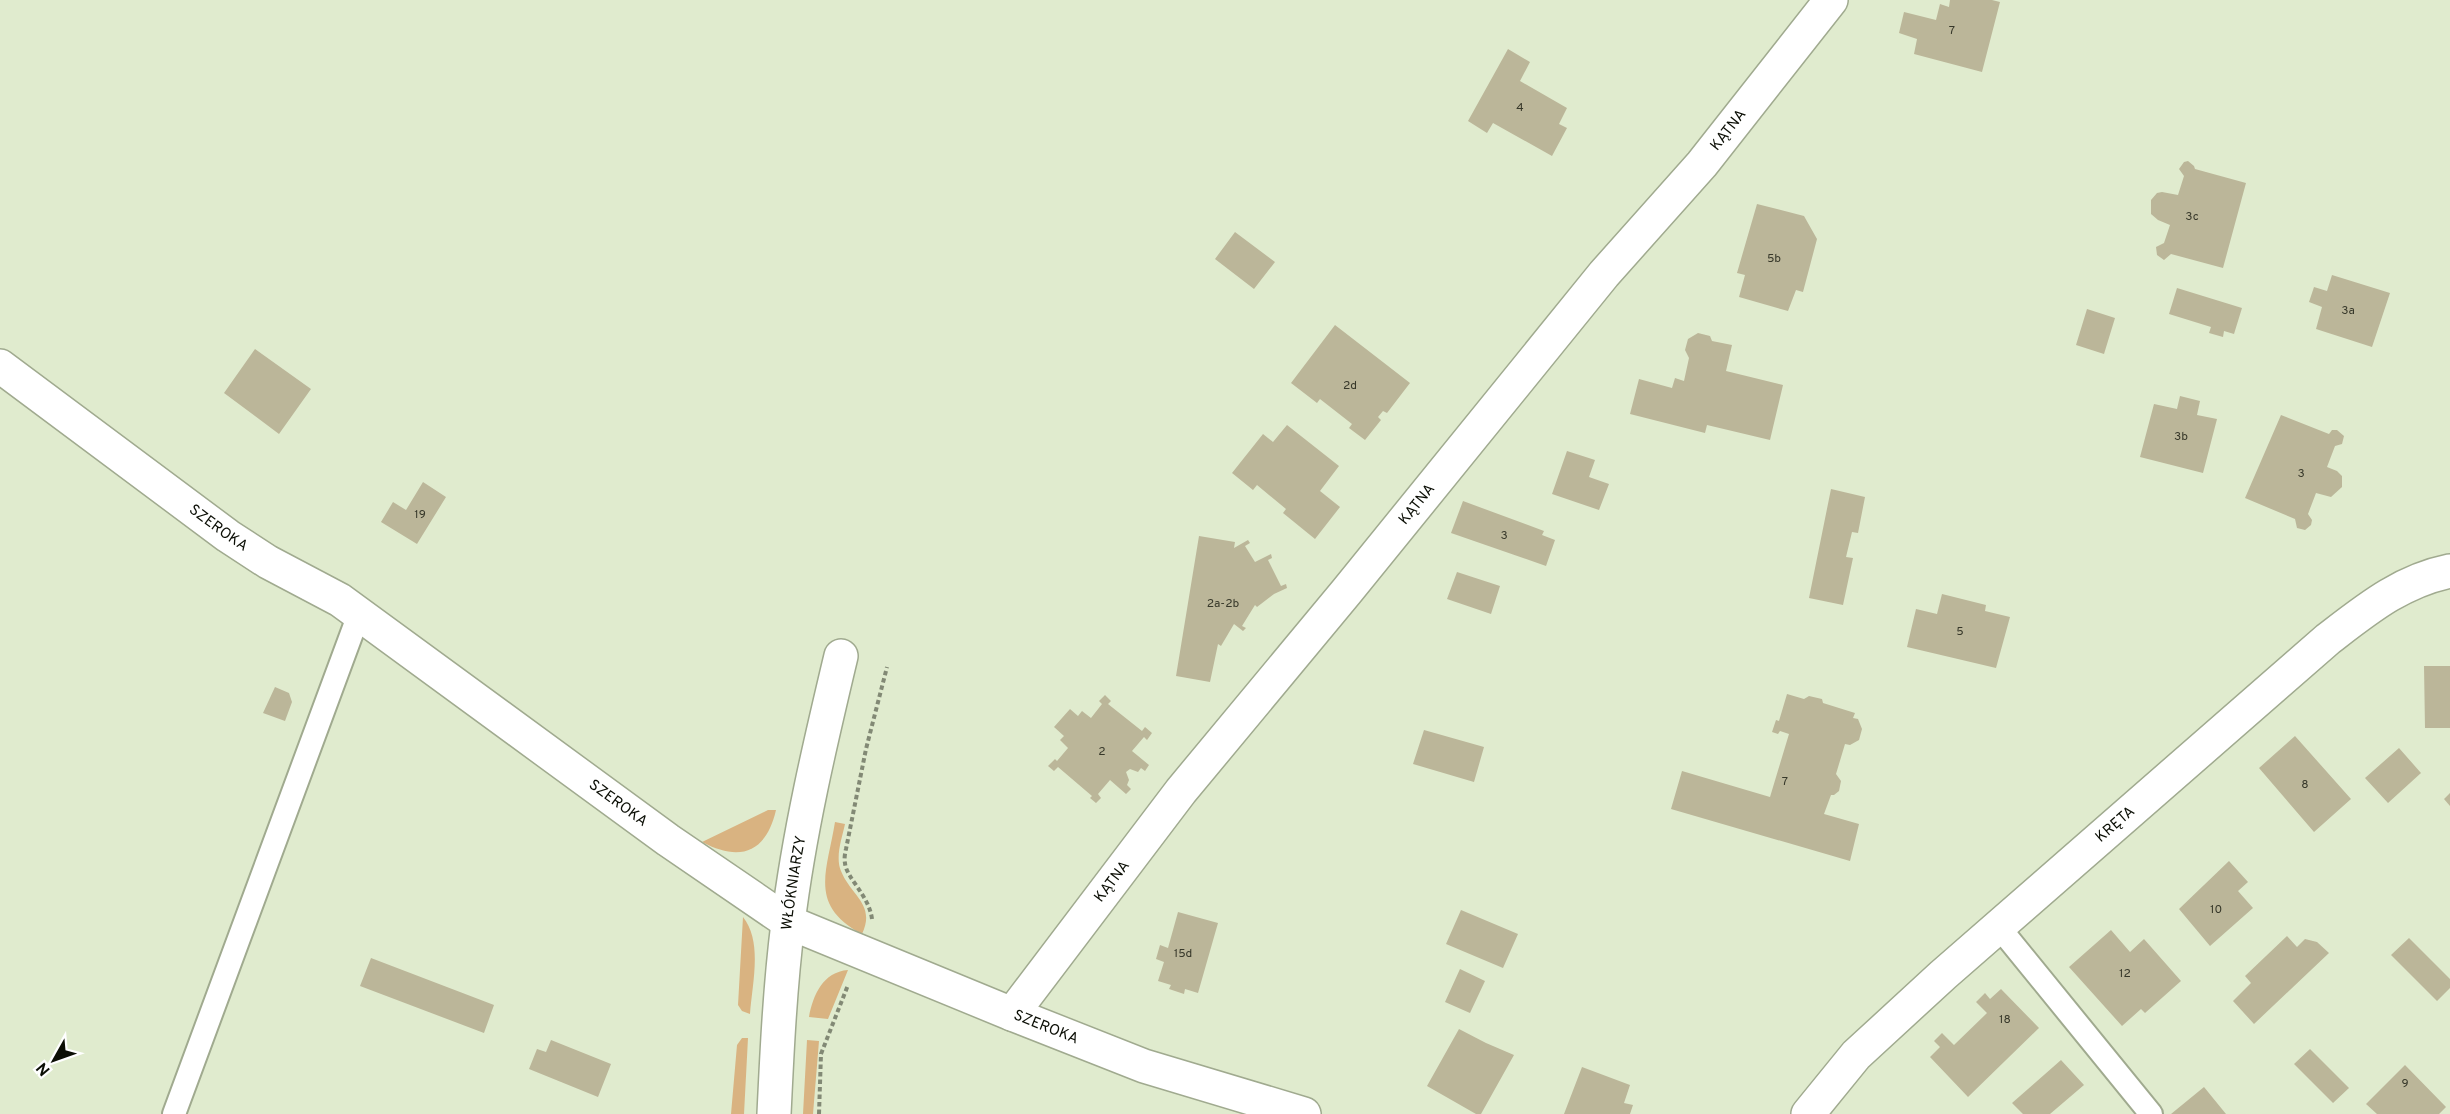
<svg xmlns="http://www.w3.org/2000/svg" width="2450" height="1114" viewBox="0 0 2450 1114" font-family="Overpass,sans-serif">
<style>
.green{fill:#d9b381}
.building{fill:#bbb699}
.lines{fill:none;stroke-linecap:round;stroke-linejoin:round}
.lane-casing{stroke:#a0aa8f;stroke-width:26}
.street-casing{stroke:#a0aa8f;stroke-width:36}
.path{stroke:#828975;stroke-width:4;stroke-dasharray:4.5 3;stroke-linecap:butt}
.lane{stroke:#fff;stroke-width:22}
.street{stroke:#fff;stroke-width:33}
.labels{text-anchor:middle;dominant-baseline:central;stroke-width:4.5;stroke-linejoin:round;paint-order:stroke}
.number-label{font-size:12px;fill:#37382a}
.street-label{font-size:15px;fill:#0b0e05;stroke:#fff}
</style>
<rect width="100%" height="100%" fill="#e0ebce"/>
<path class="green" d="M768,810h8c-10,43 -36,52 -74,32z
M835,822l10,2c-3,14 -10,33 -4,47 10,25 35,33 21,63 -54,-29 -35,-62 -27,-112z
M743,917c20,25 9,67 7,97l-8,-3 -4,-6z
M848,970l-20,49 -19,-2c4,-22 14,-45 39,-47z
M742,1038h6l-4,76h-13l6,-69z
M807,1040l12,1 -6,73h-10z"/>
<path class="building" d="M1950,0h42l8,2 -18,70 -68,-18 3,-15 -18,-6 5,-21 32,8 4,-16 9,3z
M1508,49l22,13 -10,19 47,27 -8,16 8,4 -15,28 -59,-33 -6,10 -19,-12z
M2188,161l6,5 1,3 51,14 -23,85 -52,-14 -7,6 -7,-5 -1,-8 8,-4 6,-18 -12,-5 -7,-6v-14l6,-7 5,-1 16,3 6,-19 -5,-7 5,-7z
M1757,204l47,12 13,23 -14,53 -7,-2 -8,21 -49,-14 6,-22 -8,-2z
M1235,232l40,30 -21,27 -39,-30z
M2332,275l58,18 -18,54 -56,-18 6,-22 -13,-5 5,-15 13,4z
M2177,288l65,20 -8,26 -10,-3 -1,6 -14,-4 2,-6 -42,-13z
M2087,309l28,9 -11,36 -28,-9z
M1335,325l75,58 -23,30 -4,-2 -5,6 3,3 -16,20 -16,-12 3,-4 -32,-25 -3,4 -26,-20z
M1698,333l12,3 2,5 20,4 -6,26 57,14 -13,55 -63,-15 -2,8 -75,-19 9,-35 33,9 3,-10 9,3 5,-23 -4,-8 3,-11z
M255,349l56,40 -32,45 -55,-41z
M2180,396l20,5 -3,14 20,4 -14,54 -63,-16 14,-53 23,5z
M2281,415l48,19 3,-4h5l7,6 -2,8 -7,2 -8,21 10,4 5,5v11l-11,10 -15,-4 -8,21 4,6 -1,5 -6,5 -8,-2 -2,-9 -50,-21z
M1287,425l52,41 -19,25 20,16 -25,32 -32,-26 3,-4 -29,-24 -4,5 -21,-17 31,-39 10,8z
M1567,451l28,9 -6,17 20,7 -10,26 -47,-16z
M423,482l23,15 -29,47 -36,-22 12,-20 13,8z
M1831,489l34,8 -7,36 -6,-1 -6,25 7,1 -10,47 -34,-7z
M1463,501l81,30 -2,4 13,5 -9,26 -95,-33z
M1199,536l36,6 -1,6 14,-8 2,3 -5,3 10,16 16,-8 1,4 -4,2 13,26 5,-2 1,4 -13,6 -17,13 -2,-2 -13,21 4,2 -3,3 -9,-7 -13,22 -3,-2 -8,38 -34,-6z
M1457,572l43,14 -9,28 -44,-15z
M1942,594l44,11 -1,6 25,6 -14,51 -89,-21 9,-38 21,5z
M2424,666h26v62h-25z
M275,687l14,6 3,9 -7,19 -22,-8z
M1787,694l17,5 5,-3 13,3 1,4 32,10 -2,5 5,1 4,10 -3,11 -9,5 -5,-1 -9,30 5,7 -2,10 -5,4h-3l-7,19 35,10 -9,37 -179,-52 11,-38 88,26 19,-63 -9,-3 -2,3 -6,-2 4,-12 3,1z
M1105,695l6,6 -3,3 34,27 3,-4 7,6 -5,7 -3,-3 -12,14 17,14 -4,6 -4,-3 -3,4 -8,-3 -4,3 3,8 -2,5 4,4 -5,5 -16,-14 -12,14 3,4 -5,5 -6,-5 2,-2 -34,-29 -4,4 -6,-5 7,-7 2,2 11,-13 -8,-8 4,-4 -10,-9 16,-18 8,7 4,-5 9,7 11,-14 -3,-3z
M1424,730l60,17 -10,35 -61,-18z
M2295,736l56,63 -37,33 -55,-64z
M2399,748l22,25 -33,30 -23,-25z
M2450,793v13l-6,-7z
M2229,861l19,21 -10,9 15,17 -43,38 -31,-37z
M1461,910l57,24 -15,34 -57,-24z
M1178,912l40,11 -20,70 -13,-4 -1,5 -15,-5 2,-4 -13,-4 6,-19 -8,-3 4,-14 8,3z
M2111,930l19,22 14,-13 37,42 -36,32 -4,-4 -19,17 -53,-59z
M2287,936l10,11 8,-8 12,3 12,11 -75,71 -21,-23 18,-18 -6,-7z
M2409,938l41,41v9l-13,13 -46,-46z
M371,958l123,47 -10,28 -124,-47z
M1460,969l25,12 -15,32 -25,-11z
M2001,989l38,39 -71,69 -38,-40 10,-10 -6,-6 8,-8 12,12 33,-32 -11,-11 9,-9 5,6z
M1459,1029l27,14 28,12 -33,59h-5l-49,-28z
M551,1040l60,24 -13,33 -69,-28 8,-20 9,3z
M2310,1049l39,39 -16,15 -39,-39z
M2061,1060l23,25 -34,29h-27l-11,-11z
M2405,1065l41,42 -7,7h-62l-11,-10z
M1582,1067l48,18 -6,18 9,2 -3,9h-66z
M2204,1087l22,27h-55z"/>
<g class="lines">
<defs>
<path id="lane" d="M1998,926l153,188
M174,1114l185,-500"/>
<g id="street">
<path id="s1" d="M0,366l228,170 40,26 72,38 328,240 120,82 224,92 132,52 160,48"/>
<path id="s2" d="M1012,1014l169,-223 166,-200 257,-317 98,-110 129,-164"/>
<path id="s3" d="M774,1114c3,-64 6,-127 14,-191 11,-90 32,-179 53,-267"/>
<path id="s4" d="M1808,1114l48,-59 87,-80 385,-336c39,-30 73,-58 122,-68"/>
</g>
</defs>
<use href="#lane" class="lane-casing"/>
<use href="#street" class="street-casing"/>
<path class="path" d="M872,919c-3,-24 -26,-41 -27,-56 -1,-4 0,-10 1,-14l20,-100 21,-82
M819,1114l2,-60 27,-69"/>
<use href="#lane" class="lane"/>
<use href="#street" class="street"/>
</g>
<g class="labels">
<g class="number-label">
<text x="1952" y="31">7</text>
<text x="1520" y="108">4</text>
<text x="2192" y="217">3c</text>
<text x="1774" y="259">5b</text>
<text x="2348" y="311">3a</text>
<text x="1350" y="386">2d</text>
<text x="2181" y="437">3b</text>
<text x="2301" y="474">3</text>
<text x="420" y="515">19</text>
<text x="1504" y="536">3</text>
<text x="1223" y="604">2a-2b</text>
<text x="1960" y="632">5</text>
<text x="1102" y="752">2</text>
<text x="1785" y="782">7</text>
<text x="2305" y="785">8</text>
<text x="2216" y="910">10</text>
<text x="1183" y="954">15d</text>
<text x="2125" y="974">12</text>
<text x="2005" y="1020">18</text>
<text x="2405" y="1084">9</text>
</g>
<g class="street-label">
<text stroke="none"><textPath href="#s2" startOffset="1138">KĄTNA</textPath></text>
<text stroke="none"><textPath href="#s2" startOffset="651">KĄTNA</textPath></text>
<text stroke="none"><textPath href="#s1" startOffset="272">SZEROKA</textPath></text>
<text stroke="none"><textPath href="#s1" startOffset="758">SZEROKA</textPath></text>
<text stroke="none"><textPath href="#s4" startOffset="423">KRĘTA</textPath></text>
<text stroke="none"><textPath href="#s2" startOffset="166">KĄTNA</textPath></text>
<text stroke="none"><textPath href="#s3" startOffset="232">WŁÓKNIARZY</textPath></text>
<text stroke="none"><textPath href="#s1" startOffset="1244">SZEROKA</textPath></text>
</g>
</g>
<g transform="translate(54 1060) rotate(230)" stroke="#ffffff" stroke-width="4.5" paint-order="stroke">
<path d="M0-4.5L10 22L0 15L-10 22Z" fill="#0b0e05"/>
<text y="-9" font-size="16" font-weight="bold" text-anchor="middle" fill="#0b0e05">N</text>
</g>
</svg>
